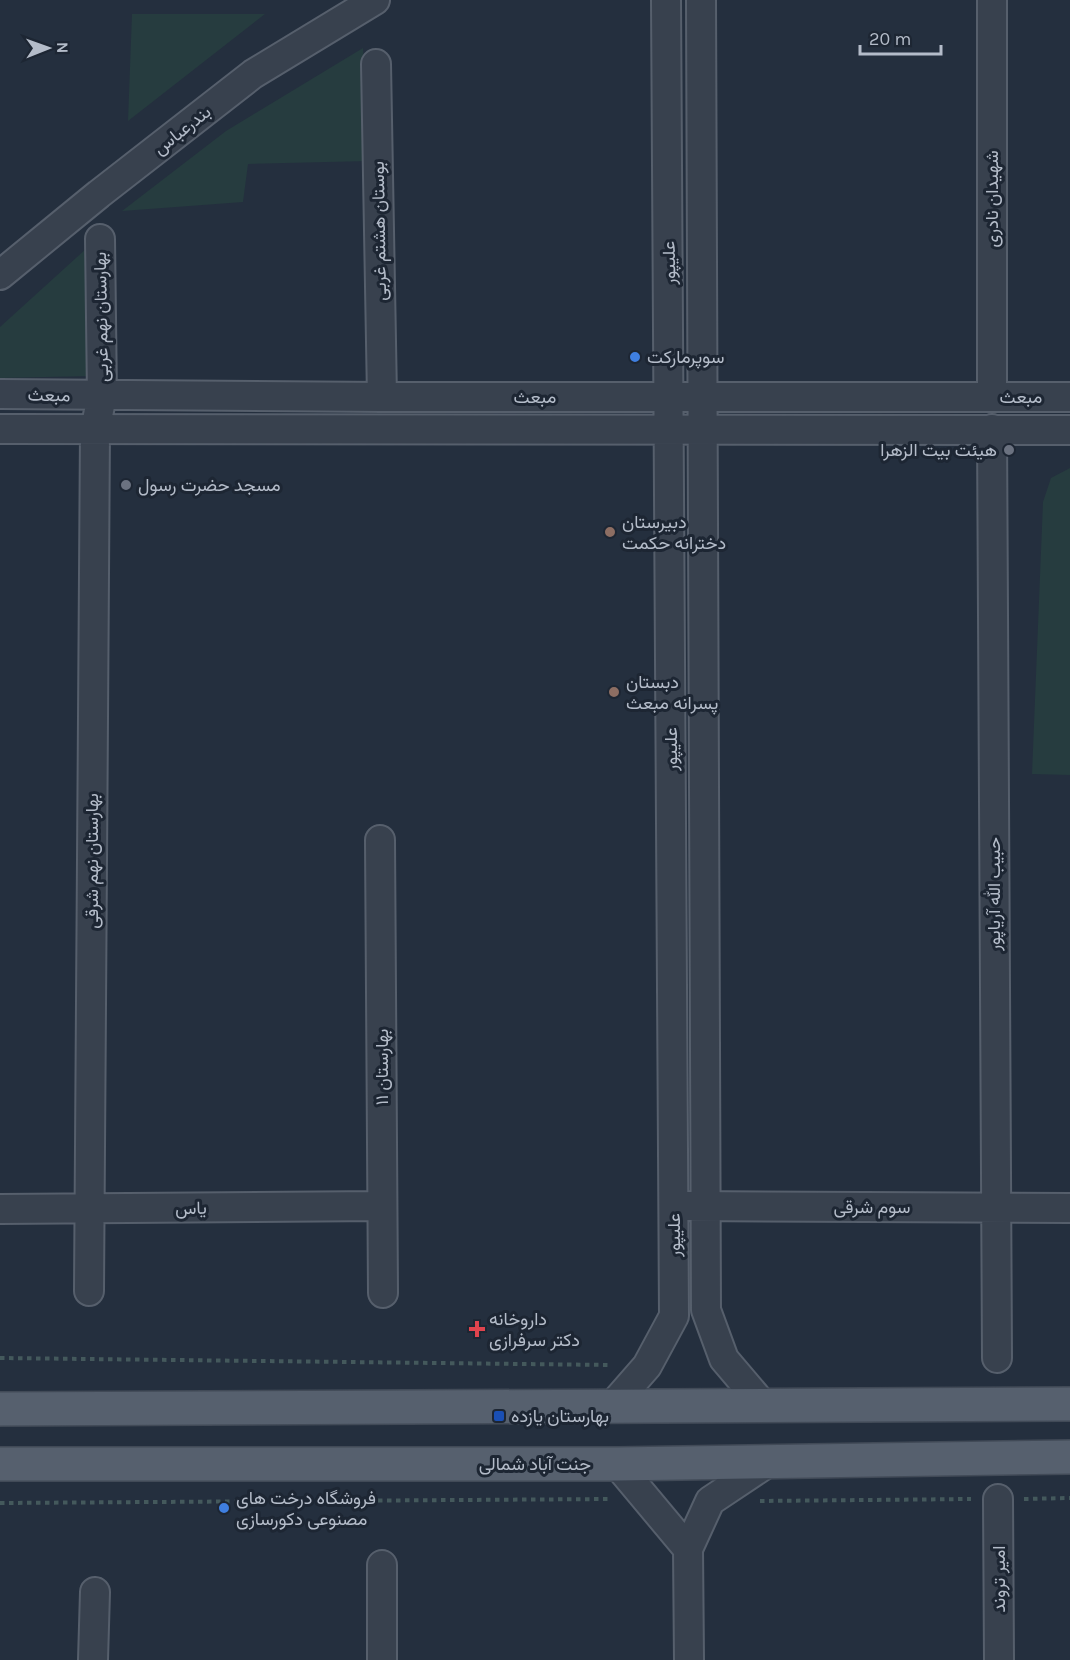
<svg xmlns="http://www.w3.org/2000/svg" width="1070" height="1660" viewBox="0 0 1070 1660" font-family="Karla,Vazirmatn,sans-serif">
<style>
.green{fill:#263c3f}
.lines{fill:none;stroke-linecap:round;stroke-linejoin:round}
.minor-casing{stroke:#565f6c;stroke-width:32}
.major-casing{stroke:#414a57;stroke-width:36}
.path{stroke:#44595c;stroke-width:4;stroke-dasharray:4.5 4.5;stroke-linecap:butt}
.minor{stroke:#38414e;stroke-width:28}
.major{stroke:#56606e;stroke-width:33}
.shop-dot{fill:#3f7fe0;stroke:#1d2633;stroke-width:2}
.worship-dot{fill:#6b7280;stroke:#1d2633;stroke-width:2}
.education-dot{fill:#8d6e63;stroke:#1d2633;stroke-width:2}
.health-dot{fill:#e0444e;stroke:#1d2633;stroke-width:2}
.transit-dot{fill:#1a4fb4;stroke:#1d2633;stroke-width:2}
.labels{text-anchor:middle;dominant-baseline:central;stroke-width:6;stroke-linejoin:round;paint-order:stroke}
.street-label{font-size:18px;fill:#b4bcc9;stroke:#1d2633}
.poi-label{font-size:18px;fill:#b4bcc9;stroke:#1d2633;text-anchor:start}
</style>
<rect width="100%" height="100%" fill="#242f3e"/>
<path class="green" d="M132,14h133l-137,107z
M363,48l6,113 -121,3 -5,38 -121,9 104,-80z
M87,248l5,128 -92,2v-51z
M1070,468v307l-38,-1 11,-272 8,-24z"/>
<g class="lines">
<defs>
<path id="minor" d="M701,0l5,1310 18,49 39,46
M376,64l6,333
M0,275l99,-81 154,-120 122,-74
M0,394l382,3h688
M992,397v-397
M0,429l1070,1
M992,429l5,929
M380,840l3,453
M688,1206l382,2
M0,1209l382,-3
M89,1291l6,-861 7,-34 -2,-157
M612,1406l35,-40 27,-50 -8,-1316
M617,1464l71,85
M998,1499l1,161
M382,1565v95
M93,1660l2,-68
M689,1660l-1,-111 22,-48 60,-40"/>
<path id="major" d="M0,1409l1070,-5
M0,1464h617l453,-7"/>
</defs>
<use href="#minor" class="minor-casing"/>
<use href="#major" class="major-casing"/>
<path class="path" d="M0,1358l610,7
M1024,1499l46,-1
M760,1501l211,-2
M0,1503l611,-4"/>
<use href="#minor" class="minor"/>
<use href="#major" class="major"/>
</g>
<g class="shop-dot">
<circle cx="635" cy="357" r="6"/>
<circle cx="224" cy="1508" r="6"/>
</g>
<g class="worship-dot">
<circle cx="1009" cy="450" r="6"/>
<circle cx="126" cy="485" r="6"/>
</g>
<g class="education-dot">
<circle cx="610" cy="532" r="6"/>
<circle cx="614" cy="692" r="6"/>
</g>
<path class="health-dot" d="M474 1320h6v6h6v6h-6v6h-6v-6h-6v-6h6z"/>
<rect class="transit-dot" x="493" y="1410" width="12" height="12" rx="3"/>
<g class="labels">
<g class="street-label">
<text transform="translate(182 130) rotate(-38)">بندرعباس</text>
<text transform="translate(992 199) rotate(-90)">شهیدان نادری</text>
<text transform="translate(379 231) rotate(-91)">بوستان هشتم غربی</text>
<text transform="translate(669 263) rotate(-91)">علیپور</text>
<text transform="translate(101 317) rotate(-91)">بهارستان نهم غربی</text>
<text transform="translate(49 395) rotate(1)">مبعث</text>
<text x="535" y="397">مبعث</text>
<text x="1021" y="397">مبعث</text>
<text transform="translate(671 749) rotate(-90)">علیپور</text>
<text transform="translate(92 861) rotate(-90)">بهارستان نهم شرقی</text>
<text transform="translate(994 894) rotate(-90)">حبیب الله آریاپور</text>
<text transform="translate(382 1067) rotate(-90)">بهارستان ۱۱</text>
<text x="872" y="1207">سوم شرقی</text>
<text transform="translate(191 1208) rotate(-1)">یاس</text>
<text transform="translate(674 1235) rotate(-90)">علیپور</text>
<text x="535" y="1464">جنت آباد شمالی</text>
<text transform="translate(999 1579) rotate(-90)">امیر تروند</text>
</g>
<g class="poi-label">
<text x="647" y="357">سوپرمارکت</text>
<text x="997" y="450" text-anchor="end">هیئت بیت الزهرا</text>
<text x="138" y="485">مسجد حضرت رسول</text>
<text x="622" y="522">دبیرستان<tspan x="622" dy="21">دخترانه حکمت</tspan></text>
<text x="626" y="682">دبستان<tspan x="626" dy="21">پسرانه مبعث</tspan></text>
<text x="489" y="1319">داروخانه<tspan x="489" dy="21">دکتر سرفرازی</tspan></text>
<text x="511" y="1416">بهارستان یازده</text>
<text x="236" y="1498">فروشگاه درخت های<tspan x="236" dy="21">مصنوعی دکورسازی</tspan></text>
</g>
</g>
<g transform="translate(48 48) rotate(89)" stroke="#1d2633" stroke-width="4.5" paint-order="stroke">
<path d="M0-4.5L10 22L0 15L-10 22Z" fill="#b4bcc9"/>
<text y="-9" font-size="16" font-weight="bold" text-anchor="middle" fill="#b4bcc9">N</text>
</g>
<path d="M860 45v9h81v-9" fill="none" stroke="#b4bcc9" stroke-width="3"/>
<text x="869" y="45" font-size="18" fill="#b4bcc9" stroke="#1d2633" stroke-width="4.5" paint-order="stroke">20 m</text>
</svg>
